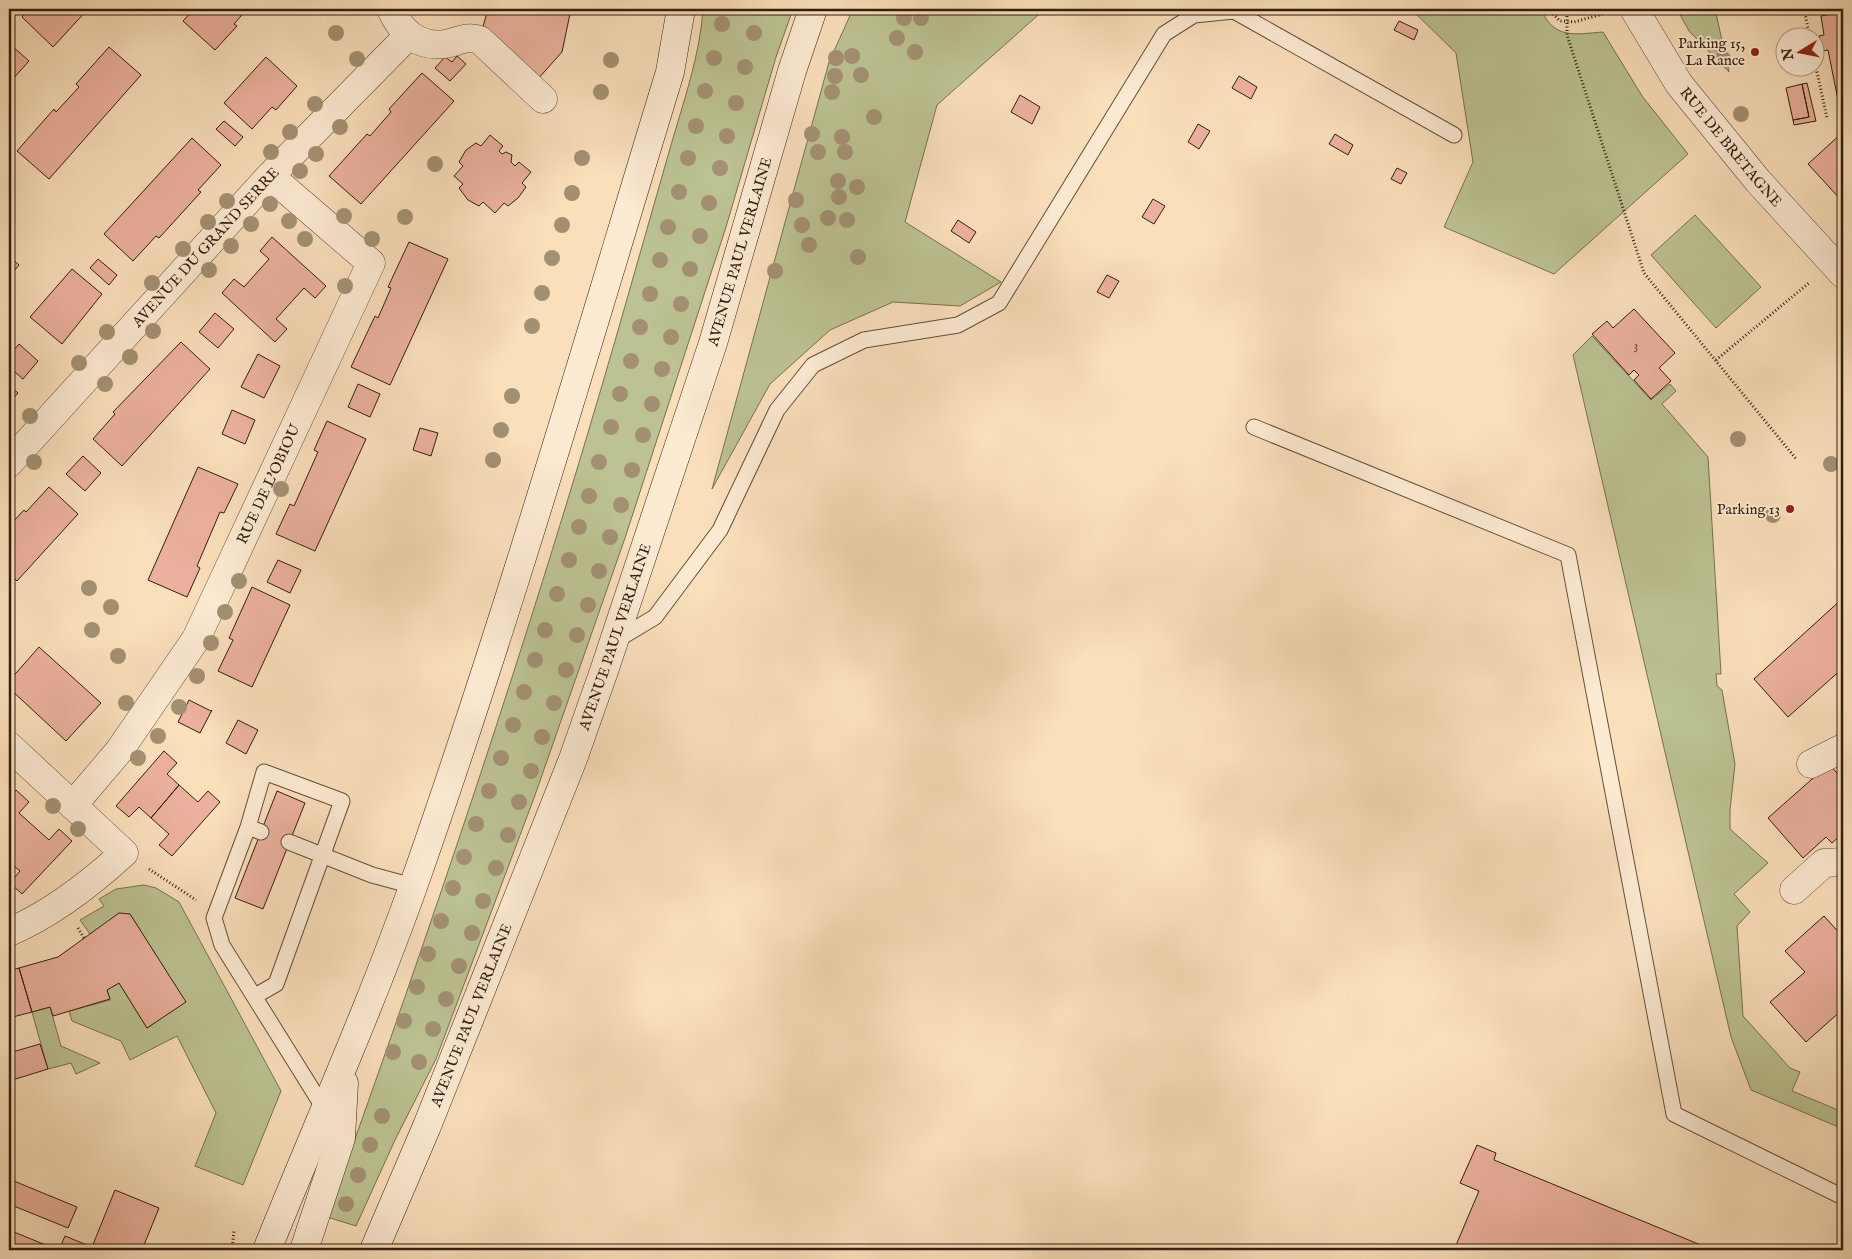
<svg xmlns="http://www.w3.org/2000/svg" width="1852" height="1259" viewBox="0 0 1852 1259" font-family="'IM FELL English',serif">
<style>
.green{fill:#bcc292;stroke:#767050}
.building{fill:#ecb19e;stroke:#311e0e}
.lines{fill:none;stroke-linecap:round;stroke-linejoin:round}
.lane-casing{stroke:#634e39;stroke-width:17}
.street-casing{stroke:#634e39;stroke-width:29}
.secondary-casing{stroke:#311e0e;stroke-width:29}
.path{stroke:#311e0e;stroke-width:3;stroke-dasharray:1 2.5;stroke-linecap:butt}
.lane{stroke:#fcead3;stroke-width:15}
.street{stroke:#fcead3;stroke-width:28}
.secondary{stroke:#fcead3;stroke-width:28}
.tree{fill:#a39072}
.poi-dot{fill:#8f2418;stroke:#fcead3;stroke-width:2}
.labels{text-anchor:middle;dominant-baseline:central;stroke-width:4;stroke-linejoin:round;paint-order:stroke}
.number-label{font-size:12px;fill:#604332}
.poi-label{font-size:15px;fill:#311e0e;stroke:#fcead3;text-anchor:end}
.street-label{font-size:15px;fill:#311e0e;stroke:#fcead3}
</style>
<rect width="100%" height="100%" fill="#fadfbb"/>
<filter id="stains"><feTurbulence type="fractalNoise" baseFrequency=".004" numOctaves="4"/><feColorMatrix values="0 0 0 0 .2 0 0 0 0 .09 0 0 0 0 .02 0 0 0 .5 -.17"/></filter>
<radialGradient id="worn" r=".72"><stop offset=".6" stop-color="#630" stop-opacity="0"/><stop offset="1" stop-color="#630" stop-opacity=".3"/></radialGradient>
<path class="green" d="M703,9h90l-17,48 -50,170 -100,308 -92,263 -98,261 -41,81 -39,86 -29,-9c105,-291 204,-585 290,-883 18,-63 36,-126 54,-189 13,-45 29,-90 32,-136z
M853,9h192l-108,96 -32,117 96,60 -41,24 -67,-4 -63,28 -60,54 -58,105 117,-427z
M1411,9h130c13,31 34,25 62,23l39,64 46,58 -134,120 -110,-47 29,-65 -17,-109z
M1677,9h38l14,63 -40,-41z
M1695,215l66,72 -45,41 -65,-73z
M1592,336l59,64 19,-16 6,7 -14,13 46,53 13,217h-5l1,12 5,4 13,74 -5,46v19l38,34 -34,31 16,18 -13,14 6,90 47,52 10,4 -8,19 51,21v17l-92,-39 -20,-53 -158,-682z
M144,885l12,3 23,14 102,189 -38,94 -48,-19 21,-53 -39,-77 -47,24 -9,-19 -49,-20 -3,-10 41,-11 -3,-10 12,-7 28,45 38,-26 -55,-88 -40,20 -10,-14 24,-14 -5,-7 17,-10z
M50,1007l11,39 39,17 -24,11 -5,-11 -23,6 -16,-57z"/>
<path class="building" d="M29,9h59l-35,38 -31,-30z
M194,9h53l-13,15 3,2 -22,24 -32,-29z
M488,9h83l-9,43 -25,28 -55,-50z
M1843,12v113l-15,-75 -6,1 -3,-15 5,-1 -3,-19z
M1399,21l19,9 -4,10 -20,-10z
M11,45l18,16 -17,19 -3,-2v-31z
M109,47l32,28 -92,104 -32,-28 37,-42 2,3 23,-25 -3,-3z
M457,56l9,8 -16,17 -15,-13 10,-11 7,5z
M266,57l31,29 -21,24 -4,-3 -20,22 -28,-26z
M422,73l32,28 -93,103 -32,-28 38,-42 3,2 21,-24 -2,-3z
M1239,76l18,11 -6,12 -19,-11z
M1807,83l9,38 -22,4 -1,-5 16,-3 -7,-33z
M1802,84l7,33 -16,3 -7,-32z
M1020,95l20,12 -8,17 -21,-12z
M224,121l19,16 -8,9 -19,-17z
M1198,124l12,7 -11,18 -11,-7z
M1843,132v66l-2,2 -33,-36z
M1335,134l18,11 -5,10 -19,-11z
M490,135l13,11 -4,5 3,3 4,-2 6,3 -1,7 4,4 4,-4 12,10 -9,11 4,4 -8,11 -10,8 -4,-3 -9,10 -12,-11 -4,4 -11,-6 -9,-12 4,-4 -9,-8 9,-10 -4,-4 7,-12 10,-7 5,3z
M192,138l29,27 -23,25 3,2 -42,46 -3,-2 -23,25 -29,-27z
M1397,168l10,5 -6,11 -10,-5z
M1153,199l12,7 -11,18 -12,-7z
M958,220l18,12 -7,11 -18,-12z
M272,237l54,49 -11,12 -11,-10 -28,31 11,10 -12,13 -53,-49 12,-14 10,8 25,-28 -9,-8z
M409,242l39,17 -58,126 -39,-18 24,-51 3,2 13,-30 -3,-1z
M9,256l10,9 -10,12z
M98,259l19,16 -8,10 -19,-17z
M72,269l30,25 -40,50 -32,-27z
M1107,275l12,6 -10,17 -12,-6z
M1634,309l41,44 -16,15 12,13 -20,18 -17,-19 5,-5 -5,-5 -5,5 -37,-41 15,-13 6,7z
M215,313l19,16 -16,19 -19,-16z
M181,342l29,27 -88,97 -29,-27 22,-25 -2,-2z
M19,344l19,17 -15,18 -14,-12v-11z
M258,354l22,12 -16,32 -23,-11z
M358,384l22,10 -10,23 -22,-10z
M9,385l9,8 -9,10z
M232,410l23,10 -10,24 -23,-10z
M327,421l39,18 -51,112 -39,-17 14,-30 4,2 24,-54 -4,-2z
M420,428l18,5 -7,23 -18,-6z
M83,456l18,17 -16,18 -19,-17z
M198,467l40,17 -14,29 -4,-1 -23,54 3,2 -13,29 -39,-17z
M49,487l29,27 -61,67 -8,-8v-47l15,-16 2,2z
M278,560l23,10 -11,23 -23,-11z
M252,587l38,18 -38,82 -34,-16 15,-31 -4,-2z
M1843,598v70l-55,49 -34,-38z
M39,647l62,56 -35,38 -57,-53v-7z
M189,700l22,11 1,-1 -12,23 -22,-11z
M238,720l20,10 -12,24 -20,-11z
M164,751l13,12 -10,11 12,11 -28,33 -12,-11 -10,10 -13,-11z
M1829,764l14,16v43l-5,4 5,6 -11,10 -6,-6 -23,21 -35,-40z
M179,785l19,17 10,-11 12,11 -48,54 -13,-11 10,-11 -18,-16z
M16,790l13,12 -10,11 30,27 10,-11 13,12 -50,53 -12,-11 10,-12 -11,-9v-64z
M277,791l28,12 -42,106 -28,-11z
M119,913l11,1 56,88 -39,26 -28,-45 -12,7 3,9 -57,17 -3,-9 -18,5 -13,-44 39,-11z
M1824,916l19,21v72l-37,33 -36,-40 35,-30 -20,-21z
M19,968l13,44 -23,6v-47z
M40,1044l8,25 -39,12v-28z
M1477,1145l19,8 -2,7 219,90h-259l25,-59 -19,-8z
M9,1179l68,28 -9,21 -59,-24z
M115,1190l44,18 -17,42h-83l6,-14 27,11z
M9,1230l49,20h-49z"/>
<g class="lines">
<defs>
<path id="lane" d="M1254,427l314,128 106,559 169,83
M615,641l40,-24 65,-87 57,-120 36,-45 51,-25 94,-15 41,-22 165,-269 30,-19 40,-4 220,124
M248,827l16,-55 78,29 -66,183 -21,12
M261,832l-13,-5 -34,91 8,27 103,165
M289,842l83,33 41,11"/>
<g id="street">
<path d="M391,9c9,22 28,39 54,35 12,-2 22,-9 35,-4l63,59"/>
<path id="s1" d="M1634,9l45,75 79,97 85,93"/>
<path id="s2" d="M9,463l261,-287 138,-140"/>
<path d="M9,746l115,107c-34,31 -72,61 -115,79"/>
<path d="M1811,764l32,-16"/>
<path id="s3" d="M73,805l46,-54 77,-112 175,-376 -101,-87"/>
<path d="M1794,890l30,-27 19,-1"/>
</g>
<g id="secondary">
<path d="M267,1250c49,-122 103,-242 147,-366 94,-267 173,-540 256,-812l11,-63"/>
<path d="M304,1250l37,-112 3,-55"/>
<path id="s4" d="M374,1250l53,-124 146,-367 32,-91 108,-325 79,-272 21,-62"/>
</g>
</defs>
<use href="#lane" class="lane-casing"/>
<use href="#street" class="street-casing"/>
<use href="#secondary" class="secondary-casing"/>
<path class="path" d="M1548,9l12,12 14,1 29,-8
M1567,9v26l77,238 153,187
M1807,9h-3l6,29
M1814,58l13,60
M1716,360l94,-78
M149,869l47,31
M78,928l6,10
M232,1250l2,-19"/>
<use href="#lane" class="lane"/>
<use href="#street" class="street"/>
<use href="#secondary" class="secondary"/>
</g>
<g class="tree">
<circle cx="904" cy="18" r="8"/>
<circle cx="921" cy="18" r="8"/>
<circle cx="722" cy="24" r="8"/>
<circle cx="336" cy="33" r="8"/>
<circle cx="754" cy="33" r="8"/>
<circle cx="897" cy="38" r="8"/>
<circle cx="915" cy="52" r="8"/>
<circle cx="852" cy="56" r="8"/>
<circle cx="714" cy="58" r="8"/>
<circle cx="836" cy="58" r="8"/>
<circle cx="357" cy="59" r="8"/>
<circle cx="1723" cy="59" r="8"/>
<circle cx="611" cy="60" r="8"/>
<circle cx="745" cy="67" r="8"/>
<circle cx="861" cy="75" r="8"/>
<circle cx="835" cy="76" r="8"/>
<circle cx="705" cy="91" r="8"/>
<circle cx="601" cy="92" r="8"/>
<circle cx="832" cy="92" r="8"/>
<circle cx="736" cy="103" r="8"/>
<circle cx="315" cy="104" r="8"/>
<circle cx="1741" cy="114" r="8"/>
<circle cx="874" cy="117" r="8"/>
<circle cx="696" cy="126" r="8"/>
<circle cx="340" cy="127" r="8"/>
<circle cx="290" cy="132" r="8"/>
<circle cx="812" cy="134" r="8"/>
<circle cx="727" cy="136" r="8"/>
<circle cx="842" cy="137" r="8"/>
<circle cx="271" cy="152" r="8"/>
<circle cx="818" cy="152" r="8"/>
<circle cx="845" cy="152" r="8"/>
<circle cx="316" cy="154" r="8"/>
<circle cx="582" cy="158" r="8"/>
<circle cx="688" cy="158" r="8"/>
<circle cx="435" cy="164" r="8"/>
<circle cx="720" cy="168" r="8"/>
<circle cx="300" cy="171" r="8"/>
<circle cx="838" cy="181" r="8"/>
<circle cx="857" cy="187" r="8"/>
<circle cx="679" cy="192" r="8"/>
<circle cx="572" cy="193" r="8"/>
<circle cx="839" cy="197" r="8"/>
<circle cx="796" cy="200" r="8"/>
<circle cx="227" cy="201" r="8"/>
<circle cx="709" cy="203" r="8"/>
<circle cx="270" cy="204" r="8"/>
<circle cx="344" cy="216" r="8"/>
<circle cx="405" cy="217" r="8"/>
<circle cx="828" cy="218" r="8"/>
<circle cx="847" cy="220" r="8"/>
<circle cx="289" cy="221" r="8"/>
<circle cx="208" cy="222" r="8"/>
<circle cx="251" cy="224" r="8"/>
<circle cx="562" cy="225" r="8"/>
<circle cx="802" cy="225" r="8"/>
<circle cx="668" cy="227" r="8"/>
<circle cx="700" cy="236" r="8"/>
<circle cx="305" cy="239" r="8"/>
<circle cx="372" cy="239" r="8"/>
<circle cx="809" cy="245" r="8"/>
<circle cx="231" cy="246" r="8"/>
<circle cx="183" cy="249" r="8"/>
<circle cx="858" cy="257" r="8"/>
<circle cx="552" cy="258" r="8"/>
<circle cx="660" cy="260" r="8"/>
<circle cx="690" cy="269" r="8"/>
<circle cx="209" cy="270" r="8"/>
<circle cx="775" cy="271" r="8"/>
<circle cx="152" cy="283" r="8"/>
<circle cx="345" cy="286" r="8"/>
<circle cx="542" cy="293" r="8"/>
<circle cx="650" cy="294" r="8"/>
<circle cx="681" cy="304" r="8"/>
<circle cx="532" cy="326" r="8"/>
<circle cx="640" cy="327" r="8"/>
<circle cx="153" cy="331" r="8"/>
<circle cx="107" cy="332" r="8"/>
<circle cx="671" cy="337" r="8"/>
<circle cx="130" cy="357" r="8"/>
<circle cx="631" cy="361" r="8"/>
<circle cx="79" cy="363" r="8"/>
<circle cx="662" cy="369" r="8"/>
<circle cx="105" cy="384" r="8"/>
<circle cx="620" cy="394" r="8"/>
<circle cx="512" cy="396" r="8"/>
<circle cx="652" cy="404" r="8"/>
<circle cx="30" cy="416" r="8"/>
<circle cx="611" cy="427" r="8"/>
<circle cx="501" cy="430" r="8"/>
<circle cx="643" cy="435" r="8"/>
<circle cx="1738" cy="439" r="8"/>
<circle cx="493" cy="460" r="8"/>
<circle cx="34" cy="462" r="8"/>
<circle cx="599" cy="462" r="8"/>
<circle cx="1831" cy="464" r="8"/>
<circle cx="632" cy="470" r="8"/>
<circle cx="281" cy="489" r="8"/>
<circle cx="589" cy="496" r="8"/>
<circle cx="621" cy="505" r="8"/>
<circle cx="1773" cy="515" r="8"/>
<circle cx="579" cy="527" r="8"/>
<circle cx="610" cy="537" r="8"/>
<circle cx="569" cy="560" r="8"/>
<circle cx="599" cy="571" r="8"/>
<circle cx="239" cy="581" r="8"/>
<circle cx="89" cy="588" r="8"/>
<circle cx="557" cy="594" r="8"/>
<circle cx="588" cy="605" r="8"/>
<circle cx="111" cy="607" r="8"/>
<circle cx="225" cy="612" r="8"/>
<circle cx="92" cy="630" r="8"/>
<circle cx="545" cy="630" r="8"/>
<circle cx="577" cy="635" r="8"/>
<circle cx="211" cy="643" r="8"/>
<circle cx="118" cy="656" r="8"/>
<circle cx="535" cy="660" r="8"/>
<circle cx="566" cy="670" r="8"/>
<circle cx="197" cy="676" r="8"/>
<circle cx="524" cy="692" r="8"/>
<circle cx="126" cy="703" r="8"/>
<circle cx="554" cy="703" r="8"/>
<circle cx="179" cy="707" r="8"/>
<circle cx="513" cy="725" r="8"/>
<circle cx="158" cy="736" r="8"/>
<circle cx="542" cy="737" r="8"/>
<circle cx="138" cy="758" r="8"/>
<circle cx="501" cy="758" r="8"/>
<circle cx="531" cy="771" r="8"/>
<circle cx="489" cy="791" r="8"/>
<circle cx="519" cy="802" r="8"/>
<circle cx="53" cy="806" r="8"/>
<circle cx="476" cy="824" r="8"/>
<circle cx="78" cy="829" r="8"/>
<circle cx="508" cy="835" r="8"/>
<circle cx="464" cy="857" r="8"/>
<circle cx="496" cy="868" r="8"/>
<circle cx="453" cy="888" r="8"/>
<circle cx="483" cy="901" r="8"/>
<circle cx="441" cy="921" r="8"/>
<circle cx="472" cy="933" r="8"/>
<circle cx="428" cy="954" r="8"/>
<circle cx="459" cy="966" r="8"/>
<circle cx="417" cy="987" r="8"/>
<circle cx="446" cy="999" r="8"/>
<circle cx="404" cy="1021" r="8"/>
<circle cx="433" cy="1029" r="8"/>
<circle cx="393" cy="1052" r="8"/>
<circle cx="419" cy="1062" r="8"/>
<circle cx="382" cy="1116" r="8"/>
<circle cx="370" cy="1145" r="8"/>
<circle cx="358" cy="1175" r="8"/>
<circle cx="346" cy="1204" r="8"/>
</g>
<g class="poi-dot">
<circle cx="1755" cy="52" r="5"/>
<circle cx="1790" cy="509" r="5"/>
</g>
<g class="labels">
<g class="number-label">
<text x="1636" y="345">3</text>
</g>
<g class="poi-label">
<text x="1745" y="43">Parking 15,<tspan x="1745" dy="17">La Rance</tspan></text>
<text x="1780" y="509">Parking 13</text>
</g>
<g class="street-label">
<text stroke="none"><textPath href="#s1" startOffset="169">RUE DE BRETAGNE</textPath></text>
<text stroke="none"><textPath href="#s2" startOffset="292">AVENUE DU GRAND SERRE</textPath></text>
<text stroke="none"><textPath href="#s4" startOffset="1064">AVENUE PAUL VERLAINE</textPath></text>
<text stroke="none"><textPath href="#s3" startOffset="378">RUE DE L'OBIOU</textPath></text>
<text stroke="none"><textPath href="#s4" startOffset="659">AVENUE PAUL VERLAINE</textPath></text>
<text stroke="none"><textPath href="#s4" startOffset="254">AVENUE PAUL VERLAINE</textPath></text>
</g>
</g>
<rect width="1852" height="1259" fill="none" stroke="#fadfbb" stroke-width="30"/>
<rect x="10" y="10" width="1832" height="1239" fill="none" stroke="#311e0e" stroke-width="2.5"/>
<rect x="15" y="15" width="1822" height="1229" fill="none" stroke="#311e0e"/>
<g transform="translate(1800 52) rotate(260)"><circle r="24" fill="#fcead3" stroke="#ab9884"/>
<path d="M0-4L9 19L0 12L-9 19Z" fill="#8f2418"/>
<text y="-8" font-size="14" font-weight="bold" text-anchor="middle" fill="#311e0e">N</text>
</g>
<rect width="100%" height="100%" filter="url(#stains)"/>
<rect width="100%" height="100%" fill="url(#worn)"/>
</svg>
